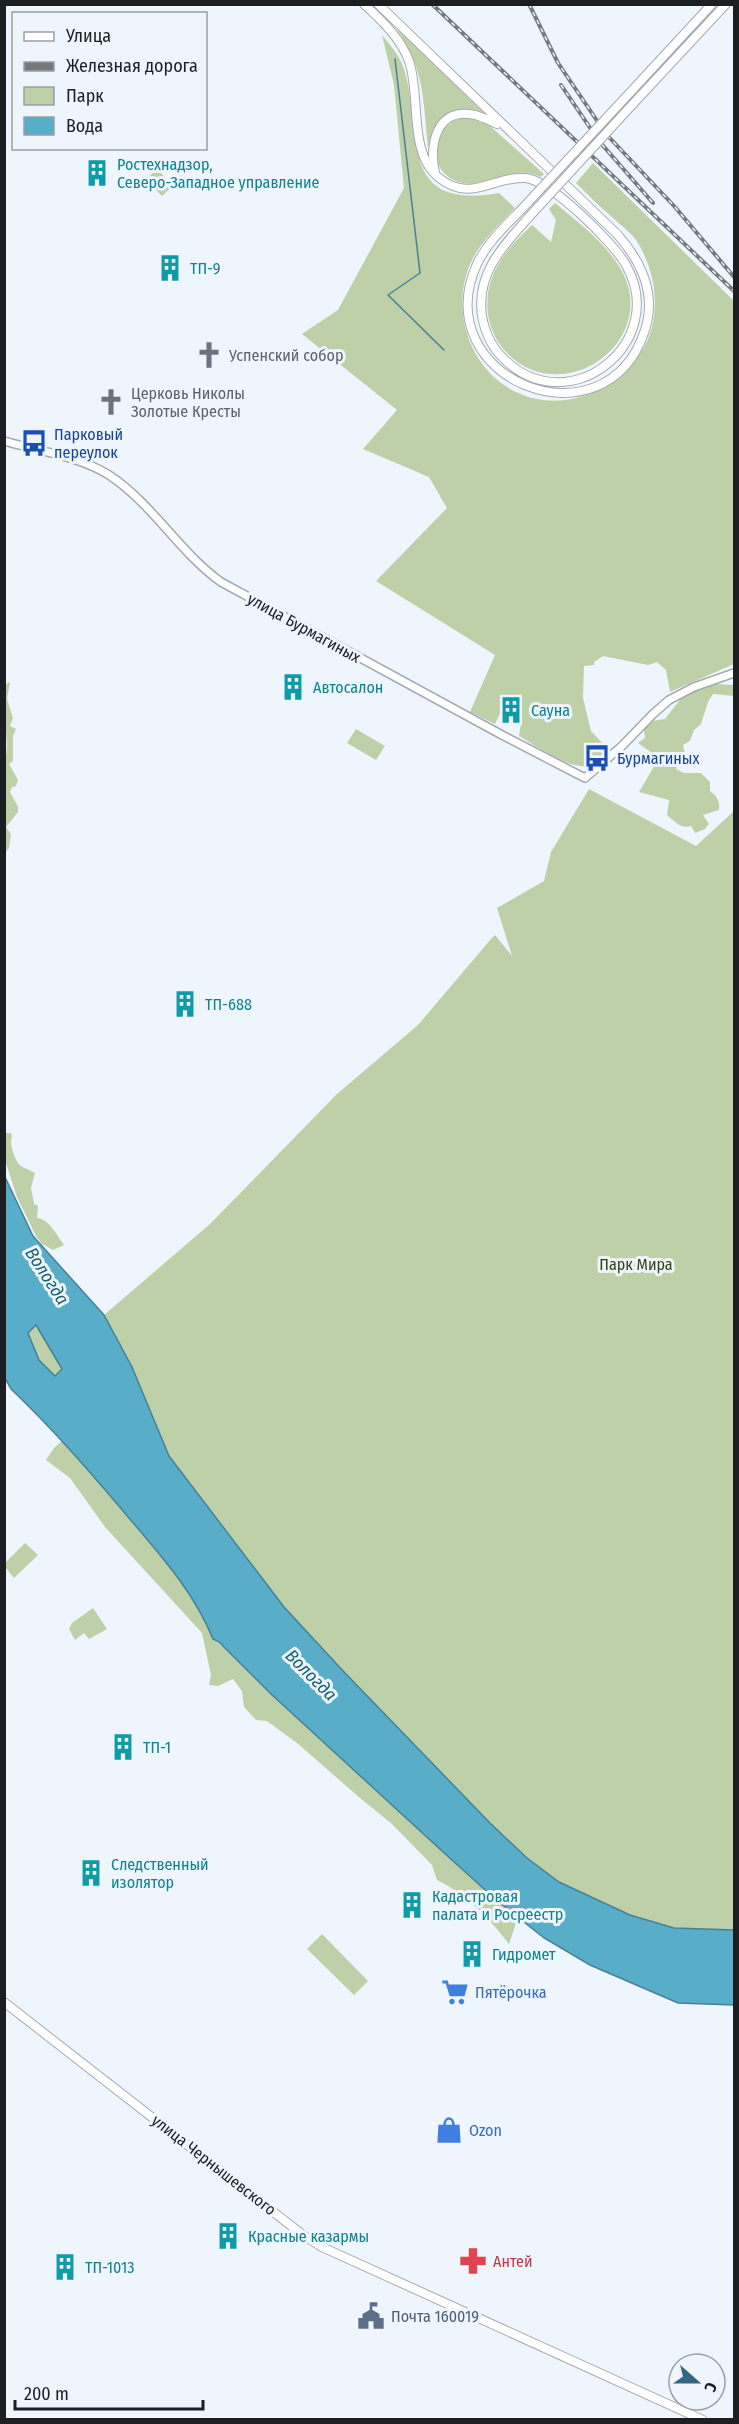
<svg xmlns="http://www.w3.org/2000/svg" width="739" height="2424" viewBox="0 0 739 2424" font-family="'Fira Sans Condensed',sans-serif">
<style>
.green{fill:#bed0a7}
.water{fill:#58adc8;stroke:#468296;stroke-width:1.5;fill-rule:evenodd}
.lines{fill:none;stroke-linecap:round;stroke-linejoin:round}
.stream{stroke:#468296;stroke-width:1.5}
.tertiary-casing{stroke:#a3aab1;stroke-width:10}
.secondary-casing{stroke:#a3aab1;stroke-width:10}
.tertiary{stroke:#fff;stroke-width:7}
.secondary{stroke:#fff;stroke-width:8}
.rail-casing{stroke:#75797e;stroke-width:4}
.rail{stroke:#eef5fd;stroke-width:1.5;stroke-dasharray:4.5;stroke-linecap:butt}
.secondary-bridge-casing{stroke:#a3aab1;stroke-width:10;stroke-linecap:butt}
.secondary-bridge{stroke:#fff;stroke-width:8}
.labels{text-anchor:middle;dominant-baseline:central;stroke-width:6;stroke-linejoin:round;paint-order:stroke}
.culture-label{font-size:16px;fill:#0d838f;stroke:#eef5fd;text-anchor:start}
.worship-label{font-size:16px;fill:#5b616d;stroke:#eef5fd;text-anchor:start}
.transit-label{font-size:16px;fill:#164399;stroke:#eef5fd;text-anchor:start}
.street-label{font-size:16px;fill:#1c1f21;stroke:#eef5fd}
.park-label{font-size:16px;fill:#334315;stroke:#eef5fd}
.shop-label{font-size:16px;fill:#366cbe;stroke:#eef5fd;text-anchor:start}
.health-label{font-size:16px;fill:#be3a42;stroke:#eef5fd;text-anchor:start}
.service-label{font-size:16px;fill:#4e5e75;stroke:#eef5fd;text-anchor:start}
.water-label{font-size:18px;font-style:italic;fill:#1a5e72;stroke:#eef5fd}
</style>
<rect width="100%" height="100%" fill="#eef5fd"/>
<path class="green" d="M396,28l10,9 83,81 -26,-6 -30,22 -5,14c-5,-48 -3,-79 -32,-120z
M382,35c9,11 18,21 22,34 20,64 -8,142 95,124l16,15c-15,16 -33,32 -43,52 -23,47 -4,109 44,132 47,23 104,-2 128,-45 18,-32 12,-74 -6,-104 -6,-10 -18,-18 -26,-26 -13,-11 -24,-22 -36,-34l17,-20 141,138v363l-64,28 -4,-22 -9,-8 -9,3 -45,-9 -9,6v3l-10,1 -1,32 8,33 18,19c-6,5 -12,12 -19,15 -18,7 -55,-20 -71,-29l3,-20 -4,-9 -6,-3 2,-4 -6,-3 -13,27 -25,-12 25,-57 -119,-74 71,-73 -18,-31 -66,-28 34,-39 -95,-76 36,-24 66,-122 -10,-103z
M468,117l14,4 9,6 53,47 -3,3c-7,-3 -15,-5 -23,-4 -22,2 -47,19 -68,5 -27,-18 -13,-59 18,-61z
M157,169l16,17 -11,10 -7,-7 -5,5 -9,-10z
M555,203c25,21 54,42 69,72 32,70 -62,133 -116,79 -11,-11 -18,-25 -20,-40 -5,-38 18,-65 44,-89l19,17 5,-22 -7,-11z
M10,682l-3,17 6,19 -3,8 6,3 -3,7v25l-4,3 9,16 -2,6 -4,1 -2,5 8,15v5l-12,15 5,7 -2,14 -4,5 -1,-78 3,-30 -2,-24 -1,-36z
M715,684l18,1 1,11 -21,-2 -5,8 -7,22 -7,6 -4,11 -7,4 2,9h-6l-3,15 8,4h17l9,9v9c7,5 10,10 9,19l-16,5 6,9 -4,5 -10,4 -4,-7c-10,3 -16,-4 -24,-11l2,-15 -30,-8 20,-34 -21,-15 7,-5 -1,-8 7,-9 14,-2 18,-23 16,-8z
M356,729l29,17 -9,14 -29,-17z
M589,789l107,57 38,-35v1119l-60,-2 -44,-13 -71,-33 -32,-24 -37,-35 -145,-150 -61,-66 -115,-152 -37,-88 -28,-52 106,-91 127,-130 81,-69 73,-86 4,-4 17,21 -15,-48 47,-27 7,-29z
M5,1133h6l1,4c-3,6 2,20 6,26 3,5 13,7 17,10l-4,15 3,16 4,2 -1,12c12,1 20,17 27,27l-11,5 -11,-6 -6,-8 -19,-39 -12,-37z
M36,1325l26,44 -7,8 -16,-17 -11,-27z
M63,1440l114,136 28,44 8,19 18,14 40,41 118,109 129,114 -9,27c-21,-27 -41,-49 -72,-64l-5,-15 -40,-41 -32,-26 -63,-55 -30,-22 -11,-1 -12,-13 -2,-16 -9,-12 -15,7 -9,-1 2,-10 -9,-42 -97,-106 -35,-49 -24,-18 8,-12z
M25,1543l13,12 -24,23 -9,-11v-4z
M93,1608l14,21 -18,10 -5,-6 -9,7 -6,-11 3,-6z
M322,1934l46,47 -14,14 -47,-46z"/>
<path class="water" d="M5,1177l28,59 71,79 28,52 37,89 115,151 61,66 145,150 37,35 32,24 71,33 44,13 60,2v75l-56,-2 -88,-38 -46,-27 -50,-40 -52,-47 -171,-157 -52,-52 -6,-3c-19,-47 -52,-83 -84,-121 -38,-45 -75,-88 -118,-129l-6,-11zM36,1325l26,44 -7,7 -16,-16 -11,-27z"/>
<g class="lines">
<path class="stream" d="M395,59l25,214 -32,22 56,55"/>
<defs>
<path id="tertiary" d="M4,441c34,10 75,15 105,34 44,29 70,77 112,107l281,153 83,43 37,-32 31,-32 16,-14 25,-13 40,-14"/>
<path id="secondary" d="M364,4c18,17 36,33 45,57 12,34 -1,91 29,116 33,27 54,-1 87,1 24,1 89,65 101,87 44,77 -56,157 -121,95 -13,-12 -20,-27 -23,-44 -6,-42 20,-69 46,-98
M378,4l239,230c24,27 40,59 28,96 -39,121 -220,50 -168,-66 10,-21 27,-37 43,-53
M625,98l87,-94
M632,105l94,-101
M435,173c-6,-28 1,-67 40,-58 8,2 15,6 22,9
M4,2002l299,233 19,12 381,173"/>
</defs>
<use href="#tertiary" class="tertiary-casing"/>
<use href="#secondary" class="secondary-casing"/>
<use href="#tertiary" class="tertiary"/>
<use href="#secondary" class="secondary"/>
<defs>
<path id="rail" d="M432,4l302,287
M529,4l29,59 48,71 69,73 59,70
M561,85l38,56 54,62"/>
</defs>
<use href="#rail" class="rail-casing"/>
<use href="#rail" class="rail"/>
<defs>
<path id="secondary-bridge" d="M520,211l105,-113
M528,218l104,-113"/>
</defs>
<use href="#secondary-bridge" class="secondary-bridge-casing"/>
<use href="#secondary-bridge" class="secondary-bridge"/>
</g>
<defs>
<symbol id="building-bare" viewBox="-9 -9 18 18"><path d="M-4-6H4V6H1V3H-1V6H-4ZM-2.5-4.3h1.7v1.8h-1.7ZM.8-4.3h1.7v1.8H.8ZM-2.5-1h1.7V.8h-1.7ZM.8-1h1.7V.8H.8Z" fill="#0f9aa8" stroke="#eef5fd" stroke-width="2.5" paint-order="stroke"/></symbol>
<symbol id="church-bare" viewBox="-9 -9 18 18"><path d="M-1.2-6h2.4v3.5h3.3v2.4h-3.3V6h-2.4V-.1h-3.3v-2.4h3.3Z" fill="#6b7280" stroke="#eef5fd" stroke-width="2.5" paint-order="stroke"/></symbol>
<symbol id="bus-bare" viewBox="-9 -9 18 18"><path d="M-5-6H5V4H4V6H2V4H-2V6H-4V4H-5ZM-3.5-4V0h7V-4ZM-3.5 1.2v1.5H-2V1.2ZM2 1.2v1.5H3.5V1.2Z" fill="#1a4fb4" stroke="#eef5fd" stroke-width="2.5" paint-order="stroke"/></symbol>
<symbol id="supermarket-bare" viewBox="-9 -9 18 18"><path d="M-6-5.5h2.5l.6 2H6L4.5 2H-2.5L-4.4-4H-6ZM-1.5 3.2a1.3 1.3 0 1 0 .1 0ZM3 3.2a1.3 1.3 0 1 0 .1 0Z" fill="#3f7fe0" stroke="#eef5fd" stroke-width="2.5" paint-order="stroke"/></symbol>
<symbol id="shop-bare" viewBox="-9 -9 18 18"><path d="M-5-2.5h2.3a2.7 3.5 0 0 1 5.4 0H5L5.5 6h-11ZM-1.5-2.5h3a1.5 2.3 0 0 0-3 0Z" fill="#3f7fe0" stroke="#eef5fd" stroke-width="2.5" paint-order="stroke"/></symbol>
<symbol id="pharmacy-bare" viewBox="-9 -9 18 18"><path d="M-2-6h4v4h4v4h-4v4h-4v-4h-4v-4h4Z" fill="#e0444e" stroke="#eef5fd" stroke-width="2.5" paint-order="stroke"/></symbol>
<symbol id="civic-bare" viewBox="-9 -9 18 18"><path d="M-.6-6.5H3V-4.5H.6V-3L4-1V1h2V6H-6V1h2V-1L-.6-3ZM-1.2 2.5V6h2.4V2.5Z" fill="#5c6f8a" stroke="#eef5fd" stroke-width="2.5" paint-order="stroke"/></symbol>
</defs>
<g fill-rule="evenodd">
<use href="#building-bare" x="78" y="154" width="38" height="38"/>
<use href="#building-bare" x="151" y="249" width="38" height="38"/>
<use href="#church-bare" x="190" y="336" width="38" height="38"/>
<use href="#church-bare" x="92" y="383" width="38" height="38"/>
<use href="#bus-bare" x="15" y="424" width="38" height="38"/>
<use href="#building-bare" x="274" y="668" width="38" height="38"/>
<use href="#building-bare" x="492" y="691" width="38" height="38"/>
<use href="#bus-bare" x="578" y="739" width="38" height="38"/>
<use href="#building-bare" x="166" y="985" width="38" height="38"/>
<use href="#building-bare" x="104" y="1728" width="38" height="38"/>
<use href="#building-bare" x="72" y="1854" width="38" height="38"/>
<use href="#building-bare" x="393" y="1886" width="38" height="38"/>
<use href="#building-bare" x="453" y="1935" width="38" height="38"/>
<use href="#supermarket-bare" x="436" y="1973" width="38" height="38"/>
<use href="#shop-bare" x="430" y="2111" width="38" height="38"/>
<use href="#building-bare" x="209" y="2217" width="38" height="38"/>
<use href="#pharmacy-bare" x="454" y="2242" width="38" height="38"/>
<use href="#building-bare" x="46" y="2248" width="38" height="38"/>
<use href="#civic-bare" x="352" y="2297" width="38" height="38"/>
</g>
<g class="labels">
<g class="culture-label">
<text x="117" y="164">Ростехнадзор,<tspan x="117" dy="18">Северо-Западное управление</tspan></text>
<text x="190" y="268">ТП-9</text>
<text x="313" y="687">Автосалон</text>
<text x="531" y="710">Сауна</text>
<text x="205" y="1004">ТП-688</text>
<text x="143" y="1747">ТП-1</text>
<text x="111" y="1864">Следственный<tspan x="111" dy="18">изолятор</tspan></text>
<text x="432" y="1896">Кадастровая<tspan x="432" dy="18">палата и Росреестр</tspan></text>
<text x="492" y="1954">Гидромет</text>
<text x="248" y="2236">Красные казармы</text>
<text x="85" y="2267">ТП-1013</text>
</g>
<g class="worship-label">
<text x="229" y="355">Успенский собор</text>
<text x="131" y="393">Церковь Николы<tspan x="131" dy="18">Золотые Кресты</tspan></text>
</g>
<g class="transit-label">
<text x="54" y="434">Парковый<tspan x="54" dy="18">переулок</tspan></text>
<text x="617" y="758">Бурмагиных</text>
</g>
<g class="street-label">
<text transform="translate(304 628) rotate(29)">улица Бурмагиных</text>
<text transform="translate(214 2165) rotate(38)">улица Чернышевского</text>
</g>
<g class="park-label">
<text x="636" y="1264">Парк Мира</text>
</g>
<g class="shop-label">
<text x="475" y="1992">Пятёрочка</text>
<text x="469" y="2130">Ozon</text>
</g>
<g class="health-label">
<text x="493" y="2261">Антей</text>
</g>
<g class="service-label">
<text x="391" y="2316">Почта 160019</text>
</g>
<g class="water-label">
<text transform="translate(47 1276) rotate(57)">Вологда</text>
<text transform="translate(311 1675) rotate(45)">Вологда</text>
</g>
</g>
<rect width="739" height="2424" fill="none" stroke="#1c1f21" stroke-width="12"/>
<rect x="12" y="12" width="195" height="138" fill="#eef5fd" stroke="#9a9fa5" stroke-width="1.5"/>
<rect x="24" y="32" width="30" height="9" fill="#ffffff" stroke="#9a9fa5" stroke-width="1.5"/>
<text x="66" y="42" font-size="18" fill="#1c1f21">Улица</text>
<rect x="24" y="62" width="30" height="9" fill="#75797e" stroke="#9a9fa5" stroke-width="1.5"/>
<text x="66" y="72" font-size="18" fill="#1c1f21">Железная дорога</text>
<rect x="24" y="87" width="30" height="18" fill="#bed0a7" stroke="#9a9fa5" stroke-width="1.5"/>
<text x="66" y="102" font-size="18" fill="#1c1f21">Парк</text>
<rect x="24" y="117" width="30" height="18" fill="#58adc8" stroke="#9a9fa5" stroke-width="1.5"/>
<text x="66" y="132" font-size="18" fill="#1c1f21">Вода</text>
<g transform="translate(697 2382) rotate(111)"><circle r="28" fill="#eef5fd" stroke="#9a9fa5" stroke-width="1.5"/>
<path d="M0-4.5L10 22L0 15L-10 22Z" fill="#346683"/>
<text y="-9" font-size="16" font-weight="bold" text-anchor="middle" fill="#1c1f21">С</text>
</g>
<path d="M15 2400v9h188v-9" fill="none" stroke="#1c1f21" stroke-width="3"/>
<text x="24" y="2400" font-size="18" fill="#1c1f21" stroke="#eef5fd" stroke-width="4.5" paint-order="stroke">200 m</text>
</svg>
